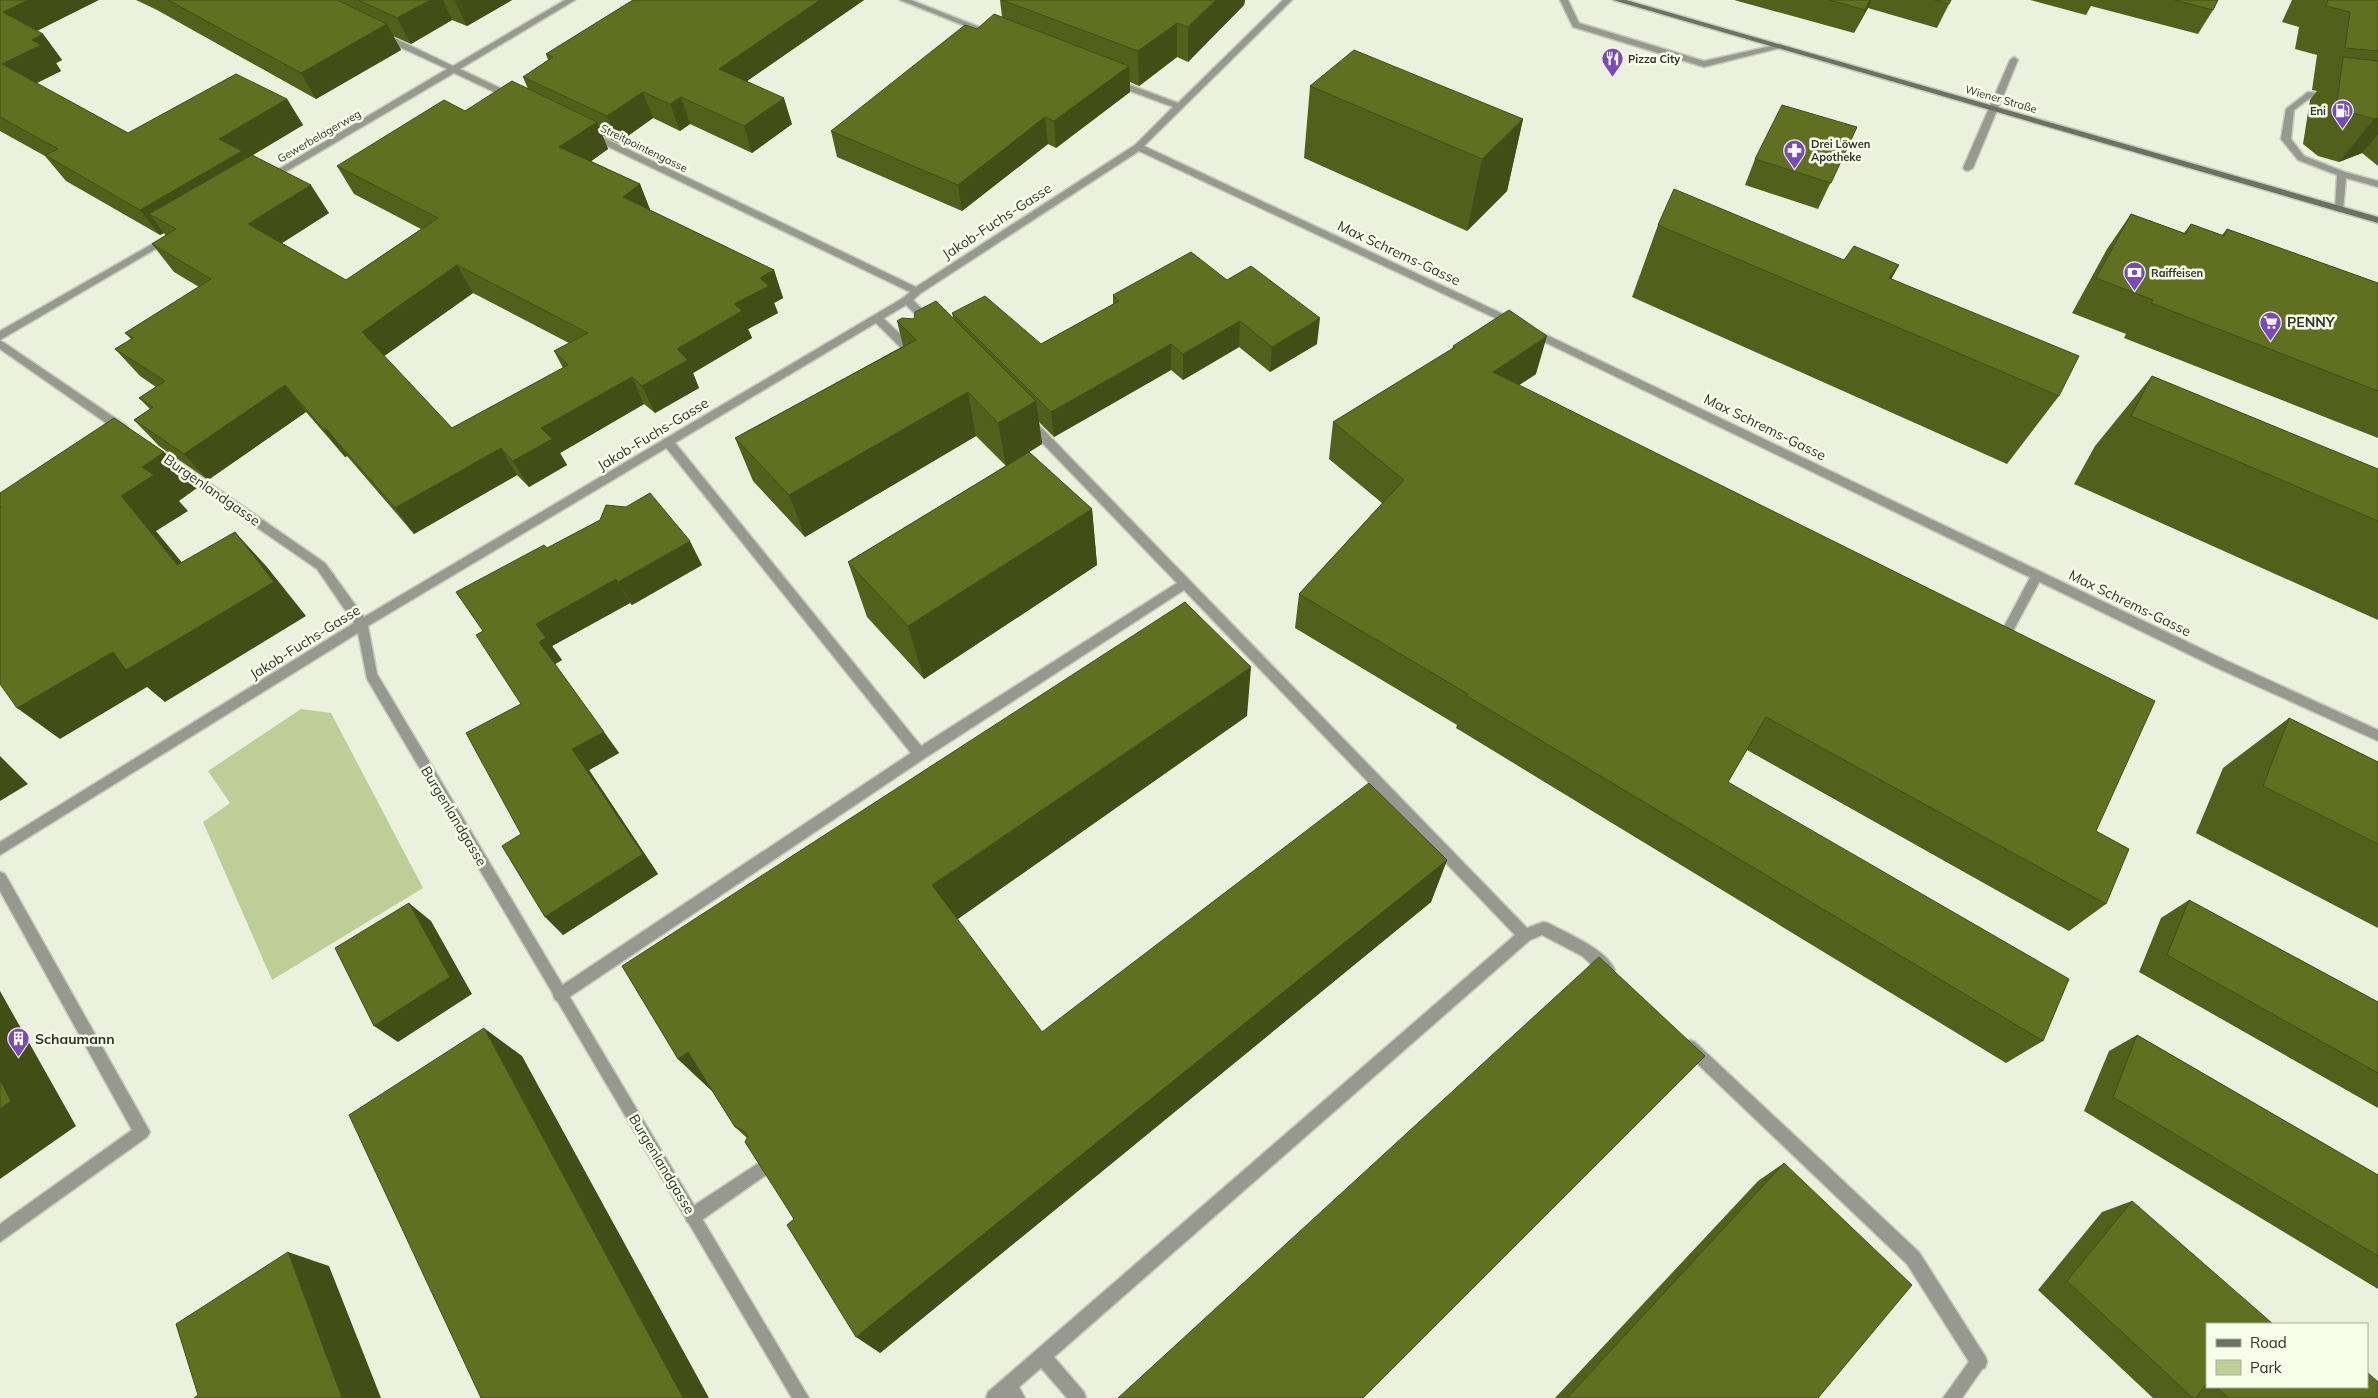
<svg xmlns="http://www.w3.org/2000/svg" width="2378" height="1398" viewBox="0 0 2378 1398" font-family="Mulish,sans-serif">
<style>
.green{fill:#bfce96}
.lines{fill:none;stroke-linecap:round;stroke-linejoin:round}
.service-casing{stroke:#c6cbba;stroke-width:3}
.minor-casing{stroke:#c6cbba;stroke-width:3}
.secondary-casing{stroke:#c6cbba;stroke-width:3}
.service{fill:#979991;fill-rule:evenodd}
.minor{fill:#979991;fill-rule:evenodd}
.secondary{fill:#6d7165;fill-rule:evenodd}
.wall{fill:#53601c;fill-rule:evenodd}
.shaded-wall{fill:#434e16}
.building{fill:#607020;stroke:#434e16;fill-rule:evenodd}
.labels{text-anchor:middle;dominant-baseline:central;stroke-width:5;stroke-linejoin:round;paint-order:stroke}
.far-poi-label{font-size:11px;font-weight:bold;fill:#31332c;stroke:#f8feea;text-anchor:start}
.far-street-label{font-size:11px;fill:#31332c;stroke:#f8feea}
.street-label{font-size:14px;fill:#31332c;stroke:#f8feea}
.poi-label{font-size:14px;font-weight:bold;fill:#31332c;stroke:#f8feea;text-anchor:start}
</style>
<rect width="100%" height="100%" fill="#ebf1dd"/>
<path class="green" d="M301,709l30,4 92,175 -151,92 -69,-158 27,-19 -22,-32z"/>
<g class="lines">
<defs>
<path id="service" d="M1560,0h8l11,23 125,38 76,-17 4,3 -80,20 -131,-40z
M2014,57l4,3 -45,108 -5,3 -3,-1 -2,-2 47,-108z
M2308,92l23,2 4,3 -4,3 -21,-2 -16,12 -3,29 13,17 41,16 33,9v6l-32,-9 -3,33 -3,1 -5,-3 2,-34 -39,-15 -17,-21 5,-30z
M907,297l4,1 21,21v4h-8l-21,-21v-4z
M877,315l4,1 37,35v6h-8l-37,-37v-4z
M1029,418l4,1 494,509 16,-6 5,1c20,11 58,26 67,47l-2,5 -5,2 -5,-2 -21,-19 -40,-21 -12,5 -476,417 30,35 2,6h-19l-26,-30 -22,19 6,11h-39l2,-6 527,-457 -331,-345 -259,168 -360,242 -5,2 -5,-2 -2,-5 2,-5 356,-237 -247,-308 -1,-3 1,-3h8l249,307 256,-163 -152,-158 -1,-3z
M2037,570l6,5 -37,69h-8l-2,-3 2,-3 35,-66z
M0,872l5,2 145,258 -3,5 -147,105v-18l132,-94 -132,-239z
M1690,1040l5,2 224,210 66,104 2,6 -2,6 -6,2 -6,-2 -66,-104 -222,-212 -2,-5 2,-5z
M768,1157l5,3 3,5 -3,5 -74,52 -6,2 -6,-2 -2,-6 2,-6z"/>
<path id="minor" d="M565,0h10l-115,69 55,26v4h-6l-55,-26 -184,108h-6l-2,-2 185,-110 -69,-32v-4h6l69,33z
M900,0h11l86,34 -7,2z
M1283,0h9l-148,146 374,175v4h-8l-371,-174 -218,142 -10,9 -543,324 9,48 432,724h-17l-425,-719 -9,-46 -358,222v-13l354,-219 -37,-54 -159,-110 -1,-3 1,-3h8l159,110 39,54 539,-319 7,-6 -322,-155v-4h6l322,154 219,-142 38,-38 -62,-23v-4h6l61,23z
M168,235l5,3 -2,2 -171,100v-9z
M1532,328l693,332 153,70v11l-161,-73 -689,-334 -1,-2z
M0,340l127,86 1,3 -1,3h-8l-119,-83z
M1979,1354l6,2 2,6 -25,36h-19l30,-42z"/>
<path id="secondary" d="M1613,0h13l752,217v6z"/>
</defs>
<use href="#service" class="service-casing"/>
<use href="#minor" class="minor-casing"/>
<use href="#secondary" class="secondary-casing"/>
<use href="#service" class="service"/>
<use href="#minor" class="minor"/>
<use href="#secondary" class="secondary"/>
</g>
<path class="wall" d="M0,0l36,31 7,3 19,26 -6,3 5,8 -25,12 92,50 159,-34 16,26 -50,30 76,58 -47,30 64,37 75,-51 -67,-35 -17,-28 128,-55 63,-22 -5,-12 25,-17 -2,-6 87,-54h231l-117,81 45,43 -40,29 -62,-29 -10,7 -27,-13 -35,25 -16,-8 6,14 -17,12 49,23 10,26 124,60 9,28 -9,5 4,10 -30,16 4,9 -59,35 6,15 -44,25 -11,-9 -84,49 7,12 -38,22 -12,-12 -103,59 -67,-78 -2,1 -39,-45 -98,68 -49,-34 -25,-26 16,-11 -11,-11 17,-11 -16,-11 -25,-27 16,-10 -6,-6 74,-46 -25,-15 -22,-28 14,-8 -2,-3 -4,2 -94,-54 -21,-25 -45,-25zM473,293l96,50 -15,8 9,17 -111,60 -68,-72z
M136,0h376l-45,26 -15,-6 -41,24 -18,-8 8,14 -85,49 -159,-89z
M1000,0h245l-1,5 -56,57 -11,-5 -38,29 -9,-4v10l-74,56 -8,-4 -86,67 -125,-54 -6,-26 146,-102 25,-12z
M1734,0h217l-14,28 -69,-20 -14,25z
M2030,0h188l-5,10 -15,24 -107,-28 -5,9z
M2292,0h86v166l-16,-13 -23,9 -21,-6 -15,-12 7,-44 7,-9 -5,-1 5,-35 -22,-6 4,-22 -17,-5z
M1310,86l213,33 -16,72 -40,40 -163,-73z
M1857,127l-39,82 -73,-24 10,-26z
M2131,214l53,19 7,-9 31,11 5,-6 151,54v155l-254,-100 2,-4 -54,-21 35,-64z
M1658,225l186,35 55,5 -8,14 168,117 -52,68 -375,-167z
M1227,280l90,64 -47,28 -31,-25 -56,33 -12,-10 -117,67 -15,-15 3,22 -13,8 63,57 5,56 -173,114 -57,-62 -19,-55 177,-108 -19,12 -30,-30 -171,101 -52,-56 -18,-43 168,-92 -6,-25 17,-2 39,-1 -1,-5 89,31 72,-40v-9z
M1453,346l83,28 -17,11 577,446 10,73 -37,27 -322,-181 -19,32 315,259 -37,22 -550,-335 1,-3 -162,-97 4,-34 83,-91 -53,-44 4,-37 119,-73z
M2152,376l226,93v151l-304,-136 21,-38z
M547,548l155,17 -70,40 -2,-2 -78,43 10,14 -7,4 64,89 -30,17 69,104 -95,61 -42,-101v-130l-38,-73z
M1247,716l-290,203 85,113 405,-172 -16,42 -551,451 -86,-134 -47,-81 -12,-11 -23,-36 -34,-32z
M2289,718l89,44v166l-182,-95 27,-65z
M2189,900l189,102v106l-239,-136 22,-54z
M2137,1035l241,140v114l-294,-178 25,-60z
M1784,1163l34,235h-263l203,-217z
M2132,1201l75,123v63h160l11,11h-225l-115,-108 64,-78z"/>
<path class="shaded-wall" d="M28,0h71l-76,38 -20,-26z
M430,0h13l9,20 -41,24 -14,-26z
M456,0h56l-45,26 -12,-25z
M820,0h44l-137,95 -8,-26z
M1216,0h29l-1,5 -56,57v-35z
M1870,0h1l-3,8 -14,25z
M1177,23v34l-38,29 -1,-35z
M387,24l14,26 -85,49 -15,-26z
M43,34l19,26 -6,3 5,8 -38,19 -21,-26 30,-24z
M1129,66l1,26 -74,56 -2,-27z
M643,92l10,26 -35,25 -11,-27z
M681,97l9,27 -10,7 -10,-27z
M784,98l8,26 -40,29 -8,-27z
M287,99l16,26 -56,33 -98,56 15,19 -4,2 -20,-25 79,-71z
M1045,117l3,27 -86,67 -4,-26z
M2378,118v16l-16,19 -23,9 35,-43z
M1523,119l-16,72 -40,40 15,-72z
M597,122l11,27 -36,26 -13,-28z
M640,184l11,28 -28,-15z
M311,185l18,28 -61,39 -20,-28z
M457,265l16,28 -93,66 -18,-27z
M1899,265l-28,51 18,-38z
M774,270l9,28 -9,5 4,10 -30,16 4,9 -59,35 6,15 -44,25 -13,-27 35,-37 57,-45 26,-26z
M1320,318l-3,26 -47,28 2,-25z
M1240,321l-1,26 -56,33v-26z
M1547,336l-11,38 -53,35 10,-37z
M1171,344v26l-117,67 -3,-25z
M632,377l12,27 -84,49 7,12 -38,22 -16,-26 28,-33z
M285,385l21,27 -98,68 -24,-26z
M968,392l8,44 -171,101 -16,-42z
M1036,401l6,43 -36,22 -8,-43z
M326,429l21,27 -2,1 -21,-27z
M501,448l16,27 -103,59 -19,-26z
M164,452l33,36 -18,13 9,10 -32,20 56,68 -35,-34 -56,-69 21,-29z
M1092,509l5,56 -173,114 -16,-53z
M235,532l32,35 39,49 -141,86 -18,-15 -87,52 -43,-31z
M690,541l12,24 -70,40 -14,-23z
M616,579l14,24 -78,43 10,14 -7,4 -16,-22 -3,-18z
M1251,667l-4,49 -299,210 -16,-41z
M604,732l15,21 -30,17 69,104 -95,61 -18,-18 27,-168z
M0,756l28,28 -28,17z
M1447,860l-16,42 -551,451 -24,-16z
M409,903l22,18 41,73 -74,48 -24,-16z
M0,991l76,135 -76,53z
M484,1028l38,28 187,342h-26z
M688,1052l24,39 -34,-32z
M288,1252l41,14 52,132h-39z"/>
<path class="building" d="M0,0h28l-25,12 40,22 -11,6 9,5 -39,19 126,69 108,-59 51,25 -68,40 23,12 -102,59 -95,-55 13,-6 -58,-32z
M168,0h169l50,24 -86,49z
M358,0h72l-33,18z
M633,0h187l-101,69 65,29 -40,28 -63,-29 -11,7 -27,-12 -36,24 -84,-39 30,-20 -7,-3z
M1002,0h214l-28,27 -11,-4 -39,28z
M1829,0h41l-5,10z
M1935,0h16l-2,4z
M2175,0h43l-5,10z
M2328,0h50v51l-33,-3 5,-36 -24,-6z
M994,14l135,52 -75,55 -9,-4 -87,68 -127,-54 134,-106 12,4z
M1354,50l169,69 -41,40 -172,-73z
M2343,57l35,4v57l-4,1 -21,-6 -16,-12z
M512,81l85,41 -38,25 81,37 -17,13 151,73 -14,8 9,8 -35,18 8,7 -65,38 11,11 -46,26 -10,-9 -91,51 11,11 -39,22 -12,-13 -106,60 -69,-79 -2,1 -39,-45 -101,69 -50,-34 19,-13 -14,-9 26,-17 -50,-32 18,-11 -8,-5 86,-54 -59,-35 24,-15 -27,-15 103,-59 59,30 -63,39 98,56 92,-62 -101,-52 107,-66 21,11zM457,265l131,68 -34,18 14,14 -116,63 -90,-96z
M1782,105l75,22 -26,56 -76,-24z
M1674,189l170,71 10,-14 45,19 -10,13 190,78 -20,40 -401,-171z
M2131,214l55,20 5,-10 33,12 3,-7 151,54v108l-227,-88 2,-3 -57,-22z
M1191,252l36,28 24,-14 69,52 -48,29 -32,-26 -57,33 -12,-10 -120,68 -99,-99 33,-17 56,48 78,-43 -6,-6z
M936,301l100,100 -38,22 -30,-31 -179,103 -54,-57 181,-98 -19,-19 5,-3 12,1 1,-7z
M1509,310l38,26 -54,36 662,329 -59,130 33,18 -23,55 -340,-187 -38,65 341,197 -26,62 -576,-345 1,-2 -169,-100 105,-114 -71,-58 122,-75 -2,-1z
M2152,376l226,93v52l-247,-105z
M114,418l50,34 -22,15 12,8 -33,21 56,69 58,-33 39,50 -148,88 -13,-18 -96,56 -17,-24v-176l1,-1 -1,-1v-13z
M1029,452l63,57 -184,117 -60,-64z
M650,493l40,48 -72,41 -2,-3 -80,45 10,14 -7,4 65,90 -32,17 71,105 -98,63 -43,-71 19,-12 -55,-101 55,-29 -45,-69 7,-4 -27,-39 88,-47 3,3 53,-28 6,-15 20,2z
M1185,602l66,65 -319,218 110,147 327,-249 78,77 -591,477 -69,-112 7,-6 -49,-77 3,-6 -4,-5 -9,-4 -47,-75 -10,7 -56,-93z
M2289,718l89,44v82l-115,-58z
M2189,900l189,102v71l-211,-118z
M409,903l41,74 -76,49 -39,-78z
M1599,957l106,99 -342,342h-245z
M484,1028l199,370h-202l-132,-283z
M2137,1035l241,140v81l-265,-159z
M0,1080l11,21 -11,8z
M1784,1163l128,122 -94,113h-251z
M2132,1201l141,123h-66v59l-11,15h-3l-126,-117z
M288,1252l54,146h-148l4,-3 -22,-71z
M2367,1372l11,10v16h-149l-13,-11h151z"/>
<defs>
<symbol id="restaurant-pin" viewBox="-11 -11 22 30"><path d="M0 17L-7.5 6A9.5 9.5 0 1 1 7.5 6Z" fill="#7c48c0" stroke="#f8feea"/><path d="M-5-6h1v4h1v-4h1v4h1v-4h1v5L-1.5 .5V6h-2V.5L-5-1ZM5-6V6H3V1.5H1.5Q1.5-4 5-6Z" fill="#fff"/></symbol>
<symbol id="fuel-pin" viewBox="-11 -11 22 30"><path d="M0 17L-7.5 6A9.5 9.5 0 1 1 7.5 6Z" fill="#7c48c0" stroke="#f8feea"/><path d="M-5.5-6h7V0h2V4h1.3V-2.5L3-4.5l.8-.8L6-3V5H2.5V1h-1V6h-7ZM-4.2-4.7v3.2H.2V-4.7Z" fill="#fff"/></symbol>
<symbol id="pharmacy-pin" viewBox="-11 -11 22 30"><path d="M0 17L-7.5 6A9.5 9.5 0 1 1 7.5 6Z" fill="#7c48c0" stroke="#f8feea"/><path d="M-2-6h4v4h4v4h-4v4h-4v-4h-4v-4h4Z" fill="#fff"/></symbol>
<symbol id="bank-pin" viewBox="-11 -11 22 30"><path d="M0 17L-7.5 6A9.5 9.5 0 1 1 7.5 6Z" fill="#7c48c0" stroke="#f8feea"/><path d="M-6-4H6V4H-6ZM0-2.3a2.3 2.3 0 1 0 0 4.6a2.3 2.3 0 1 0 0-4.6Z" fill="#fff"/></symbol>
<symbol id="supermarket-pin" viewBox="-11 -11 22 30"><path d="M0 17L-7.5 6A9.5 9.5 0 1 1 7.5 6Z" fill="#7c48c0" stroke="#f8feea"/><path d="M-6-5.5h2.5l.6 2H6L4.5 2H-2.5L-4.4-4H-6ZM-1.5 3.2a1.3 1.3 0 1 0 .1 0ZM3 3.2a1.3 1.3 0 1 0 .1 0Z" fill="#fff"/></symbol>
<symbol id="building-pin" viewBox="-11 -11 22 30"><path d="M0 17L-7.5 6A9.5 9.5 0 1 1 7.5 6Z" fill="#7c48c0" stroke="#f8feea"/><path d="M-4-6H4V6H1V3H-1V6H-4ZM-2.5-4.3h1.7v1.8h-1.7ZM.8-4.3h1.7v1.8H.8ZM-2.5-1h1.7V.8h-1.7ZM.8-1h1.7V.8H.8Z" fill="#fff"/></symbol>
</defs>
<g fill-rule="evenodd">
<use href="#restaurant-pin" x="1600" y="46" width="25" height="34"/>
<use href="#fuel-pin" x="2330" y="98" width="25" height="34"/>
<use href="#pharmacy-pin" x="1782" y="138" width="25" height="34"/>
<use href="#bank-pin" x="2122" y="260" width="25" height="34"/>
<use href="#supermarket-pin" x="2258" y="310" width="25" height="34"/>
<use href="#building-pin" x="6" y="1026" width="25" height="34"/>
</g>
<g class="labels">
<g class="far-poi-label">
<text x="1628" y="59">Pizza City</text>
<text x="2326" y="111" text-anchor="end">Eni</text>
<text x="1811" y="144">Drei Löwen<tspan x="1811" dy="13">Apotheke</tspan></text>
<text x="2151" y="273">Raiffeisen</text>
</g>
<g class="far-street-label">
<text transform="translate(2001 99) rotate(16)">Wiener Straße</text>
<text transform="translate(319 136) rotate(-30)">Gewerbelagerweg</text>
<text transform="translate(644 148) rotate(26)">Streitpointengasse</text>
</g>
<g class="street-label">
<text transform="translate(997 221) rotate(-33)">Jakob-Fuchs-Gasse</text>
<text transform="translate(1399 253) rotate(25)">Max Schrems-Gasse</text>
<text transform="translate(1765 427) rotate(26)">Max Schrems-Gasse</text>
<text transform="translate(653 434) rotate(-31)">Jakob-Fuchs-Gasse</text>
<text transform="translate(212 490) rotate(35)">Burgenlandgasse</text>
<text transform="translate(2130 603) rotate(26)">Max Schrems-Gasse</text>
<text transform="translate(305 642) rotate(-32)">Jakob-Fuchs-Gasse</text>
<text transform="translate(454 816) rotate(59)">Burgenlandgasse</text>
<text transform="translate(662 1164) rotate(59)">Burgenlandgasse</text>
</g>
<g class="poi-label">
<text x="2287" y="322">PENNY</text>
<text x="35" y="1039">Schaumann</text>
</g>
</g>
<rect x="2206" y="1323" width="162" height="65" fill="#f8feea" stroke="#a8ad9e"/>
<rect x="2216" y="1339" width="25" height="8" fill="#6d7165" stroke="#a8ad9e"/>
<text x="2250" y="1348" font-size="15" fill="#31332c">Road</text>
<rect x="2216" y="1360" width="25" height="15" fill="#bfce96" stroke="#a8ad9e"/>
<text x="2250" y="1373" font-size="15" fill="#31332c">Park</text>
</svg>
